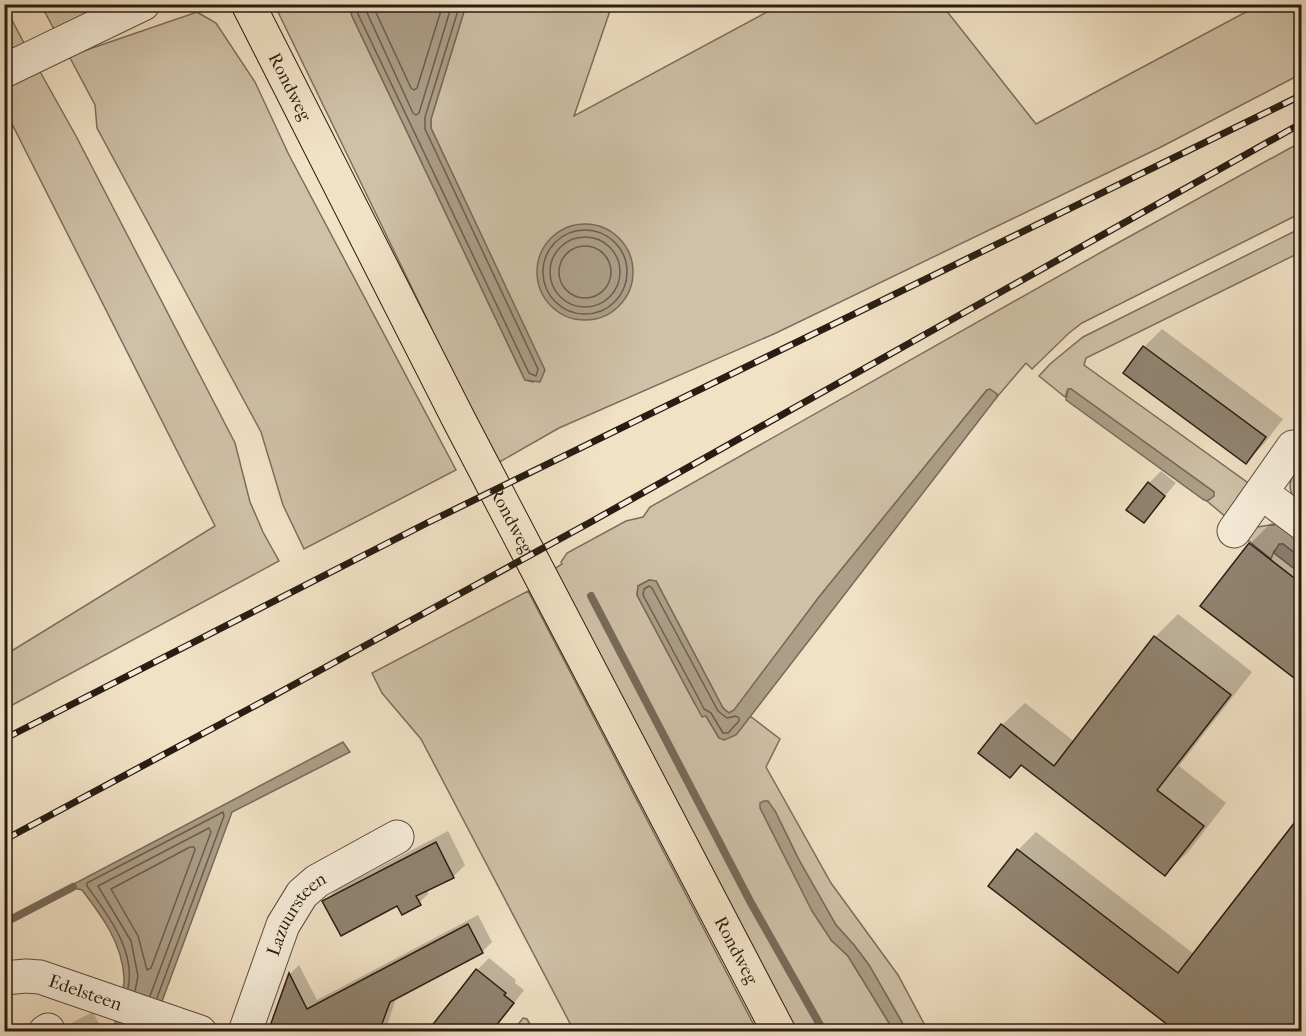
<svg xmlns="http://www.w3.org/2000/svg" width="1306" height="1036" viewBox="0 0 1306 1036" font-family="'IM FELL French Canon',serif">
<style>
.green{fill:#cfc0a7;stroke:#7c6e5d;stroke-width:1.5}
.water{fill:#ad9e88;stroke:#786a59;stroke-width:1.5}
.shadow{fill:#0003}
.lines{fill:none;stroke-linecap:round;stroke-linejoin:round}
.shore{stroke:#6b5e4e;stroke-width:1.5}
.stream{stroke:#786a59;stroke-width:8}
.building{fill:#918370;stroke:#291d13;stroke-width:1.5}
.minor-casing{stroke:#5b4e40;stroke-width:35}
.major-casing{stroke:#291d13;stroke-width:35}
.minor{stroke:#f6ecd9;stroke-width:33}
.major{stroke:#f1e1c5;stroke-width:33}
.rail-casing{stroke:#291d13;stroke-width:7}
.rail{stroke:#f6ecd9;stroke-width:4.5;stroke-dasharray:14;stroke-linecap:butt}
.labels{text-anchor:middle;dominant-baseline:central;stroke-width:5;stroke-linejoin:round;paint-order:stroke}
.street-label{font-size:18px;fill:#291d13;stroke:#f6ecd9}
</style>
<rect width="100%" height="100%" fill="#f1e1c5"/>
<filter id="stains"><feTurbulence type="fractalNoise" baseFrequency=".00333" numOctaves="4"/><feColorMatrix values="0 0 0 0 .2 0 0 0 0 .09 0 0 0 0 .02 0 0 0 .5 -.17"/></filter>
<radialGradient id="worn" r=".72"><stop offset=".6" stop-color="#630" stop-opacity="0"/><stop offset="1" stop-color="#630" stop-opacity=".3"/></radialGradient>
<path class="green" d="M4,5l21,40 -21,10z
M41,5h60l-46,26z
M279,5h70l3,11 173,364 8,2 -24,-87 -78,-167v-9l35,-114h146l-38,111 206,-111h162l94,119 223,-119h42v69l-140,73 -385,186 -217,95 -63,36 -27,-51 -41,-92 -151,-311z
M197,12l19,11 39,59 34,73 167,315 -152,79 -21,-44 -22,-73 -164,-304 -2,-23 -26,-49z
M38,68l38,68 159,307 15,59 13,30 16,29 -274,148v-54l210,-129 -210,-416v-23z
M1301,142v71l-219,110 -13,10 -37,36 -6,-6 -29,34v-3l-10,-4 -168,207 -84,113 -6,3 -6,-5 -67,-127 -7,-1 -11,6 -1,9 58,109 11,12 13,22c18,1 21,-8 31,-22l30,23 -14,28 65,116 67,92 30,56h-21l-38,-66 -15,-20 -18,-20 -37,-65 -24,-49 56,129 17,16 46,75h-96l-33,-55 -211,-407 8,-5 -1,-2 6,-9 59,-32 17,-4 7,-10 455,-257z
M1301,228v24l-215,106 -2,7 167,120 -24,33 -20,-17 3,-2 4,-7 -143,-103h-3l-3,8 -26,-21 11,-12 33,-27z
M1301,459v48c-18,-19 -11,-28 0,-48z
M1278,524l23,13v21l-18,-14 -9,7 -3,8 -27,-22 13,-10z
M528,591l229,440h-183l-153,-292 -39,-46 -10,-20z
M523,1018l4,1 7,12h-21z"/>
<path class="water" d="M349,5h117l-35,114v9l114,242 -5,12 -15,-2 -173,-364z
M537 272a48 48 0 1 1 96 0a48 48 0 1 1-96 0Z
M990,389l7,5v3l-261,338 -12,5 -5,-2 -13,-22 -4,1 -7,-13 -58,-109 1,-9 11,-6 7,1 67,127 6,5 5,-3 85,-113 168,-207z
M1068,389h3l143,103v4l-7,5 -3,-1 -138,-100z
M1279,544h4l18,14v16l-27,-21z
M343,742l7,10 -118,60 -81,219h-38c3,-15 12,-39 11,-54 -2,-34 -22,-61 -42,-87l-8,-2 -2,-3z
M764,801h4l7,10 24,49 37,65 18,20 15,20 38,66h-13l-46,-75 -17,-16 -19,-29 -52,-103v-5z"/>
<path class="shadow" d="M1162,329l121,90 -19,25 -18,18 -102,-115z
M1161,471l15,12 -33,38 6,-38z
M1274,520l28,22v140l-52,-138z
M1178,614l74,58 -73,94 47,37 -38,49 -23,22 -143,-110 -12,12 -8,-51 23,-22 50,39 80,-105z
M448,831l17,34 -12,12 -25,12v5l-12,12 -92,-4 12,-12z
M1036,832l158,122 -15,78 -161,-182z
M478,915l14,27 -10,10 -86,46 -11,34h-115l20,-58 9,-9 18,35z
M489,958l27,22 -1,3 9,7 -32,42h-63l48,-62z
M93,1012l10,20h-49z"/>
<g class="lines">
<path class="shore" d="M355,4l3,10 171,359 7,3 2,-7 -113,-240v-12l35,-113
M363,4l50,109 3,2 3,-2 33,-109
M372,4l39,84 3,2 3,-2 26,-84
M543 272a42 42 0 1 1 84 0a42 42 0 1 1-84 0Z
M550 272a35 35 0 1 1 70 0a35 35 0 1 1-70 0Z
M559 272a26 26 0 1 1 52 0a26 26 0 1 1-52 0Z
M649,586l3,2 66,123 9,7 9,-2 3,2v3l-11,12h-5l-12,-20 -7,-4 -4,-8 -57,-106 1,-6z
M190,847h4l1,3 -44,118 -4,2 -9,-34 -27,-47z
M128,988c8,-37 -20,-73 -41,-102v-3l136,-71 1,4 -67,182
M135,991l3,-15 -7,-35 -33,-55 111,-58 2,4 -61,164"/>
<path class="stream" d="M591,596l160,307 73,129
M4,923l69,-36"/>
</g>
<path class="building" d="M1143,346l123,91 -20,27 -123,-91z
M1148,482l17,14 -21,27 -18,-13z
M1249,543l53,41v100l-102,-78z
M1154,636l77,59 -74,95 47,36 -39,50 -144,-111 -11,13 -32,-25 23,-29 53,42z
M1302,813v219h-125l-189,-146 29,-37 161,124z
M436,842l18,36 -38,18 5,9 -19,10 -5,-9 -56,30 -19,-35z
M468,924l15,29 -93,49 -11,30h-114l4,-3 20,-56 18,36z
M476,969l30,24 -2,2 10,8 -23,29h-64z"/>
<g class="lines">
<defs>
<g id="minor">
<path d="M4,71l139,-67"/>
<path d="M1262,493l40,30"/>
<path d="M1234,531l59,-84"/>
<path id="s1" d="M4,978l22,-2 14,1 160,55"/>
<path d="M45,1032l3,-2"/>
<path id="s2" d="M245,1032l38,-107 19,-31 15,-13 80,-44"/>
</g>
<g id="major">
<path id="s3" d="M248,4l211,416 320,612"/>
</g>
</defs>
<use href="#minor" class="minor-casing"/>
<use href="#major" class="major-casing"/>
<use href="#minor" class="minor"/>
<use href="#major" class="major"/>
<defs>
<path id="rail" d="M4,739l423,-216 875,-428
M4,840l269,-144 316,-173 713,-400"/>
</defs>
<use href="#rail" class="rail-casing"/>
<use href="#rail" class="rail"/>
</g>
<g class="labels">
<g class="street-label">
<text stroke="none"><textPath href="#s3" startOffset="93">Rondweg</textPath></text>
<text stroke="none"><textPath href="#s3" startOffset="579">Rondweg</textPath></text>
<text stroke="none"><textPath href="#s2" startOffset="130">Lazuursteen</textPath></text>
<text stroke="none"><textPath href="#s3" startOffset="1065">Rondweg</textPath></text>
<text stroke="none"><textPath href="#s1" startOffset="84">Edelsteen</textPath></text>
</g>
</g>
<rect width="1306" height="1036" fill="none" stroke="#f1e1c5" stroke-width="24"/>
<rect x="6" y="6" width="1294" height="1024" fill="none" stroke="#291d13" stroke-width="3"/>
<rect x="12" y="12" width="1282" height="1012" fill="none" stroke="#291d13" stroke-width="1.5"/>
<rect width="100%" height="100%" filter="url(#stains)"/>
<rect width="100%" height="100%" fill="url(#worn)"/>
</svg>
